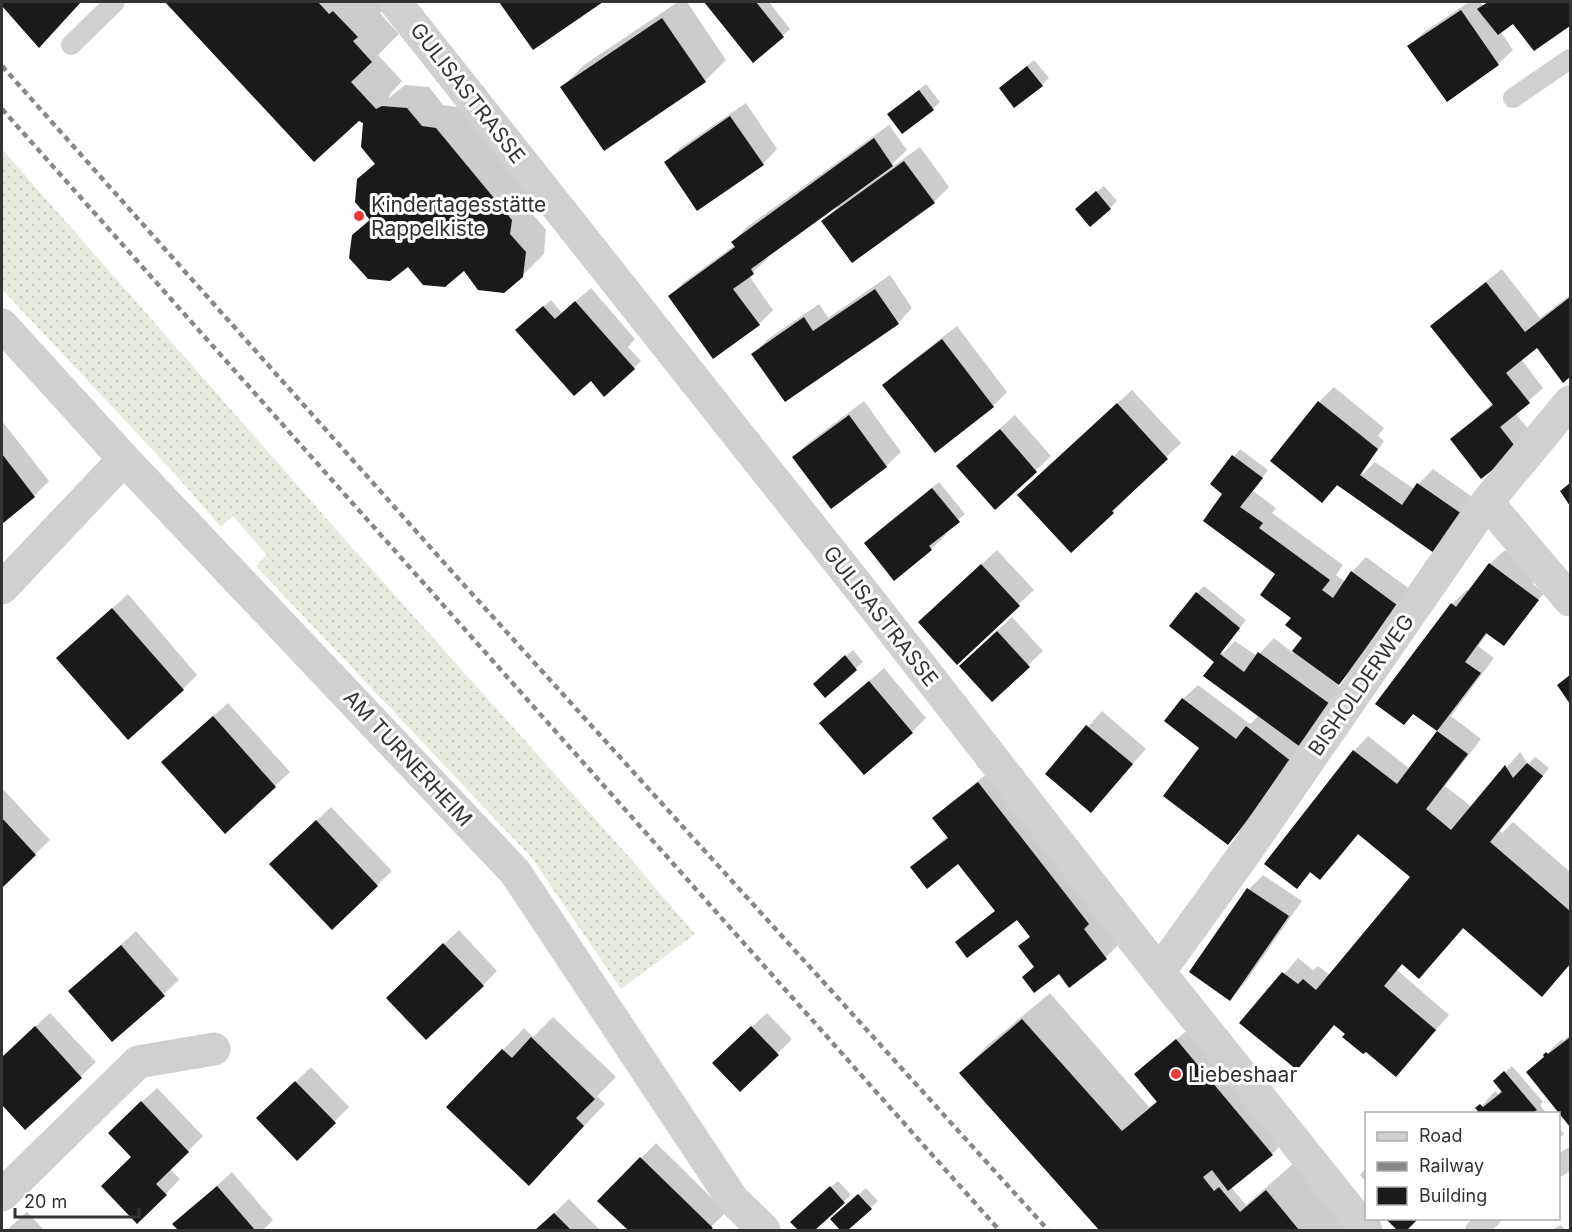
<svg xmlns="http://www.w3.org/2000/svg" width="1572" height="1232" viewBox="0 0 1572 1232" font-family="Inter,sans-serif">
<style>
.grass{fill:url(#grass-dots)}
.shadow{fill:#0003}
.building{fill:#1a1a1a}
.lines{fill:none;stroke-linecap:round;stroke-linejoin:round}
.service{stroke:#d0d0d0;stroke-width:20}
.minor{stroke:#d0d0d0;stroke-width:33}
.rail{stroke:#888;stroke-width:4.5;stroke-dasharray:6 4.5;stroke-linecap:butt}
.poi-dot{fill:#e83a37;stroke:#fff;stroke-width:2}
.labels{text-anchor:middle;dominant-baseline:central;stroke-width:6;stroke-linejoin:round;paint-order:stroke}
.street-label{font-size:21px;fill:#333;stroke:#fff}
.poi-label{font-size:21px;fill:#333;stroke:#fff;text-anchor:start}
</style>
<defs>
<pattern id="grass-dots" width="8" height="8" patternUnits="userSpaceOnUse" patternTransform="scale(1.5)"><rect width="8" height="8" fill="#e5ecdf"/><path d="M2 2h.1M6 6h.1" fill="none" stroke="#c5cbc0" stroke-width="1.8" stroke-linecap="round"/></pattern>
</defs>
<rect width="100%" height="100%" fill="#fff"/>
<path class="grass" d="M2,149l347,395 273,305 73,85 -74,55 -89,-131 -276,-292 11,-11 -34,-39 -12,11 -46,-53 -173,-185z"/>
<path class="shadow" d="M2,2h79l-41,44z
M167,2h210l7,7 -4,4 19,21 -21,21 24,26 -12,13 -1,4 16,-13 24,2 14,18 15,2 74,91 -1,14 15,18 -2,24 -22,22 -58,-7 -111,-33 17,-18 -12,-38 18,-18 -11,-41 -3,2 -3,-4 -45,41z
M500,2h100l-67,46z
M678,2h9l39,58 -21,21 -143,6 22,-22z
M706,2h63l21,27 -37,32z
M1469,2h11l3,4 4,-4h83v21l-36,26 -20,-27 -13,10 12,18 -15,14 -89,-18 15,-14z
M1034,60l15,18 -7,7 -41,3z
M926,84l14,18 -7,7 -37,-1z
M746,103l31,46 -14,15 -97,-2 14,-14z
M889,125l18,25 -16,15 1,2 28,-20 29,40 -15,15 -111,19 15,-15 -1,-1 -71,51 2,2 -19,18 24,34 -14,14 -89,-28 14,-14 51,-37 -2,-3 14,-15z
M1104,186l13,15 -7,7 -26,-6z
M1502,269l38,49 30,-23v80l-7,5 -25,-34 -17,13 22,29 -28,25 17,21 -15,15 -65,-10 41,-36 -61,-77 15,-14z
M890,275l22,33 -14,15 -145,31 15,-15 51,-35 9,14z
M591,288l44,51 -7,8 13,14 -7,7 -41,13 -69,-58 27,-23 11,13z
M957,326l50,66 -14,14 -109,-21 15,-14z
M1334,387l50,41 -6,8 6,5 -22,32 1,1 12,-12 39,27 19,-20 42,30 -27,38 -109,-53 -17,17 -50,-40 47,-59z
M1132,390l49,53 -55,53 1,2 -14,14 -79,-32z
M864,401l37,51 -15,14 -92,-9 14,-14z
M1015,415l36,41 -56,52 -37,-42z
M2,421l47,60 -15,15 -32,26z
M1240,449l28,21 -15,21 23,17 -4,5 71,52 -7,10 10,7 6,-10 14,-15 45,33 -57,79 -17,16 6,4 -38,57 -62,82 -15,15 -27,-96 -18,-48 15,-14 52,39 9,-9 -39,-61 -23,-61 7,-7 42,34 -25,32 2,1 12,-12 22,15 17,-18 19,15 11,-16 -11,-19 -15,-44 -53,-80 -13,-10z
M939,482l26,32 -21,18 2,3 -15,14 -37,30 -28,-36 14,-14z
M997,550l37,40 -77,72 -23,-54z
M1505,550l34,25 -6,9 11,9 -40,51 -16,-11 -10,13 16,12 -43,58 30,23 -36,47 27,21 48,-55 8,12 7,-7 14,11 -49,63 2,2 11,-11 57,50v93l-28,30 -78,-67 -45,49 -16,-13 -6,6 52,45 -53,60 -61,-51 -38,44 -55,-45 56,-65 15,12 5,-4 12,9 82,-98 -53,-44 -24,30 -15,15 -8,-6 -15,15 57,-136 14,-15 42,33 29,-39 -25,-17 -10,10 48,-119 15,-14 3,2 20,-28z
M128,594l69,81 -14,14 -125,-31z
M1012,617l31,34 -51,48 -17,-48z
M853,650l10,12 -38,34 -3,-19z
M884,668l42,50 -14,14 -91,-9z
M228,703l62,69 -65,60 -48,-84z
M1102,711l44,38 -55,62 -44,-37z
M993,769l127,174 -14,14 -36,29 -11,-14 -35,5 11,-12 -15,-19 11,-10 -14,-18 -60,24 39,-32 -38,-48 -46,5 36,-31 -14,-18 15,-14z
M2,788l48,52 -48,46z
M331,807l61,64 -60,57 -46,-78z
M1263,875l39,26 -58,83 -14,15 19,-110z
M459,930l38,41 -14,14 -80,-2z
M136,931l43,49 -67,60 -42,-49z
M1050,993l99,114 9,-7 -21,-26 55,-48 94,114 -14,14 -41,33 15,18 57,-50 62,75h-264l-140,-157 27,-28z
M50,1013l46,49 -71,66 -23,-25v-45z
M767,1013l25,26 -15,15 -49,-5z
M553,1017l63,60 -19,19 8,8 -55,58 -101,-55 75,-79 9,9z
M1570,1035v90l-42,-53 34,-33 1,2z
M1512,1066l31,36 -3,3 7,9h-72l17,-20 4,-3 2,3 4,-4 -7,-9z
M311,1067l38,40 -52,52 -24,-55z
M157,1088l46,48 -33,33 10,10 -14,15 -63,-8 29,-29 -8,-39z
M1558,1127l6,7 -6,5z
M656,1143l70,69 -18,18h-78l-31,-29z
M1366,1168v14l-6,-7z
M232,1172l41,48 -10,10h-83l-5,-6z
M838,1181l13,14 -38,35h-13l-8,-8z
M866,1188l12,13 -32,29h-4l-10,-11z
M569,1199l31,31h-63z
M27,1212l17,18h-37z
M1561,1225l4,5h-13l5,-3z"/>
<path class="building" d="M2,2h79l-42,46 -37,-42z
M165,2h153l11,12 4,-3 25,26 -5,4 19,21 -21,20 25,27 6,-3 25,2 15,18 14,2 76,92 -2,14 16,18 -3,25 -19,16 -26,-3 -14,-19 -19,16 -22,-2 -15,-18 -18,14 -22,-2 -19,-21 3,-23 18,-15 -15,-18 2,-23 18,-15 -14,-17 2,-24 -4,-2 -45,41z
M499,2h104l-70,48z
M704,2h52l28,35 -31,26z
M1488,2h82v24l-36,25 -21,-27 -15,11 -21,-26z
M1461,10l38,55 -52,37 -40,-56z
M662,18l44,64 -102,69 -44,-64z
M1027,66l16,20 -29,22 -15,-20z
M919,90l15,20 -32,24 -15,-20z
M730,116l34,49 -67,46 -33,-49z
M874,138l19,28 -142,103 3,5 -21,15 27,36 -47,34 -45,-63 67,-49 -4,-5z
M904,161l31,42 -83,60 -31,-42z
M1096,191l15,18 -21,18 -15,-18z
M1486,282l39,50 45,-35v80l-7,6 -26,-35 -31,25 24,30 -30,24 18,23 -37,29 -31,-40 43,-34 -63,-79z
M875,289l24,35 -114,78 -34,-48 53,-37 9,14z
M575,301l60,68 -31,28 -13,-16 -17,15 -59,-66 28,-24 12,13z
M942,339l52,68 -59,46 -53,-68z
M1318,401l60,48 -18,26 42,30 15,-22 45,31 -28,39 -97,-68 -15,18 -52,-42z
M1117,403l51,56 -56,52 2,2 -43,40 -54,-58z
M849,415l38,52 -56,42 -39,-52z
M1000,429l37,43 -42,38 -39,-44z
M2,454l33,43 -33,27z
M1232,455l31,23 -23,29 23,16 -4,5 71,52 -8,10 11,8 18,-27 46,34 -58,80 -47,-34 10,-13 -17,-13 6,-7 -31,-23 15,-21 -72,-53 19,-27 -12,-10z
M1570,483v23l-10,-15z
M932,488l28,34 -31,24 3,4 -38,31 -30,-38z
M1489,563l50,37 -35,46 -18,-13 -21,29 16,11 -44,58 -24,-17 -9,11 -29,-21 76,-101 5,4z
M981,564l39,42 -63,59 -39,-43z
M1196,592l44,36 -20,26 24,18 14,-20 72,52 -31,42 -96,-70 11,-14 -45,-36z
M112,608l72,82 -56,50 -72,-82z
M997,631l33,36 -38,35 -33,-36z
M845,655l12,15 -32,28 -12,-14z
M1570,675v29l-13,-19z
M869,681l44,52 -49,42 -45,-52z
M1182,698l54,41 10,-13 46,36 -64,83 -65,-49 36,-48 -35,-27z
M213,716l63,71 -51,47 -64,-72z
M1086,725l47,39 -42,49 -46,-39z
M1437,731l31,23 -42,55 25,21 54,-65 8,13 14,-15 16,13 -53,66 80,69v53l-28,33 -79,-69 -44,51 -17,-15 -18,22 52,44 -40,47 -30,-25 -3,2 -21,-17 3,-3 -11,-9 -37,45 -58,-47 43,-51 16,12 5,-5 13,11 94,-113 -52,-43 -38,46 -10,-8 -13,17 -33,-25 89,-114 44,34z
M978,782l111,142 -5,5 23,30 -38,29 -10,-14 -25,19 -12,-16 12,-10 -16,-21 12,-9 -13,-17 -50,38 -12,-16 40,-31 -37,-47 -31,25 -17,-22 38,-29 -16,-20z
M2,818l34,37 -34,33z
M316,820l62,66 -46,44 -63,-66z
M1247,888l42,28 -59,85 -41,-29z
M443,943l41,43 -58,54 -40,-42z
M121,945l44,51 -53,46 -44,-51z
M1022,1019l100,112 35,-29 -23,-28 42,-35 97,116 -45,36 -16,-21 -9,7 11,14 5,-4 21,25 26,-22 33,40h-200l-140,-157z
M35,1026l47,52 -57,52 -23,-25v-48z
M751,1026l28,29 -39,37 -28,-29z
M531,1037l64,62 -19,19 8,8 -55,60 -83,-79 56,-58 10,9z
M1569,1038l1,2v87l-44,-55 18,-15 -1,-2 3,-3 2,2z
M1504,1071l33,39 -5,3h-57l3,-2 -3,-3 5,-4 3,3 19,-15 -9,-11z
M295,1081l41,42 -39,38 -41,-43z
M141,1101l48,51 -33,32 11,11 -30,29 -36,-38 30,-29 -23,-24z
M640,1157l73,71 -3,2h-82l-31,-29z
M217,1186l38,44h-77l-6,-6z
M830,1186l15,17 -30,27h-17l-8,-8z
M858,1194l14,15 -24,21h-8l-10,-11z
M554,1213l17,17h-36z
M1385,1218h34l-12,12h-10z"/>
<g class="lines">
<path class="service" d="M71,45l44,-43
M1513,98l57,-39
M1558,1167l12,-9
M1475,1230l16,-12"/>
<path class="minor" d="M395,2l478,603 286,367 207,258
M2,325l122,134 391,413 218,328 31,30
M1487,502l83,98
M2,588l122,-129
M1159,972l83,-115 245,-355 83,-100
M2,1195l136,-133 76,-13"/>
<path class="rail" d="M2,66l453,509 593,655
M2,109l997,1121"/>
</g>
<g class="poi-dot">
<circle cx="359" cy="216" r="6"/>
<circle cx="1176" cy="1074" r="6"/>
</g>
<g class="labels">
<g class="street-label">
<text transform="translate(468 93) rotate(52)">GULISASTRASSE</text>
<text transform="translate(881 616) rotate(52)">GULISASTRASSE</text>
<text transform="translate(1361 685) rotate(-55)">BISHOLDERWEG</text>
<text transform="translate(408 758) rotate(47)">AM TURNERHEIM</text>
</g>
<g class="poi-label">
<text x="371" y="204">Kindertagesstätte<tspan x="371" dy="24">Rappelkiste</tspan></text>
<text x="1188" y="1074">Liebeshaar</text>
</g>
</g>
<rect width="1572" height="1232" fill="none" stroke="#333333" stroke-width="6"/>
<rect x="1365" y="1112" width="195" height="108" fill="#ffffff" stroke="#adadad" stroke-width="1.5"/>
<rect x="1377" y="1132" width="30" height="9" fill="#d0d0d0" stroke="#adadad" stroke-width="1.5"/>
<text x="1419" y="1142" font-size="18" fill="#333333">Road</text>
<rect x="1377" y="1162" width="30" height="9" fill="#888888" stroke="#adadad" stroke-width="1.5"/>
<text x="1419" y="1172" font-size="18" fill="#333333">Railway</text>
<rect x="1377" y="1187" width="30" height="18" fill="#1a1a1a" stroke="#adadad" stroke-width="1.5"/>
<text x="1419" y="1202" font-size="18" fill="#333333">Building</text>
<path d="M15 1208v9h124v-9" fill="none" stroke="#333333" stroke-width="3"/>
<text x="24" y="1208" font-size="18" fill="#333333" stroke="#ffffff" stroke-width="4.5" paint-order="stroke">20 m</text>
</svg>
